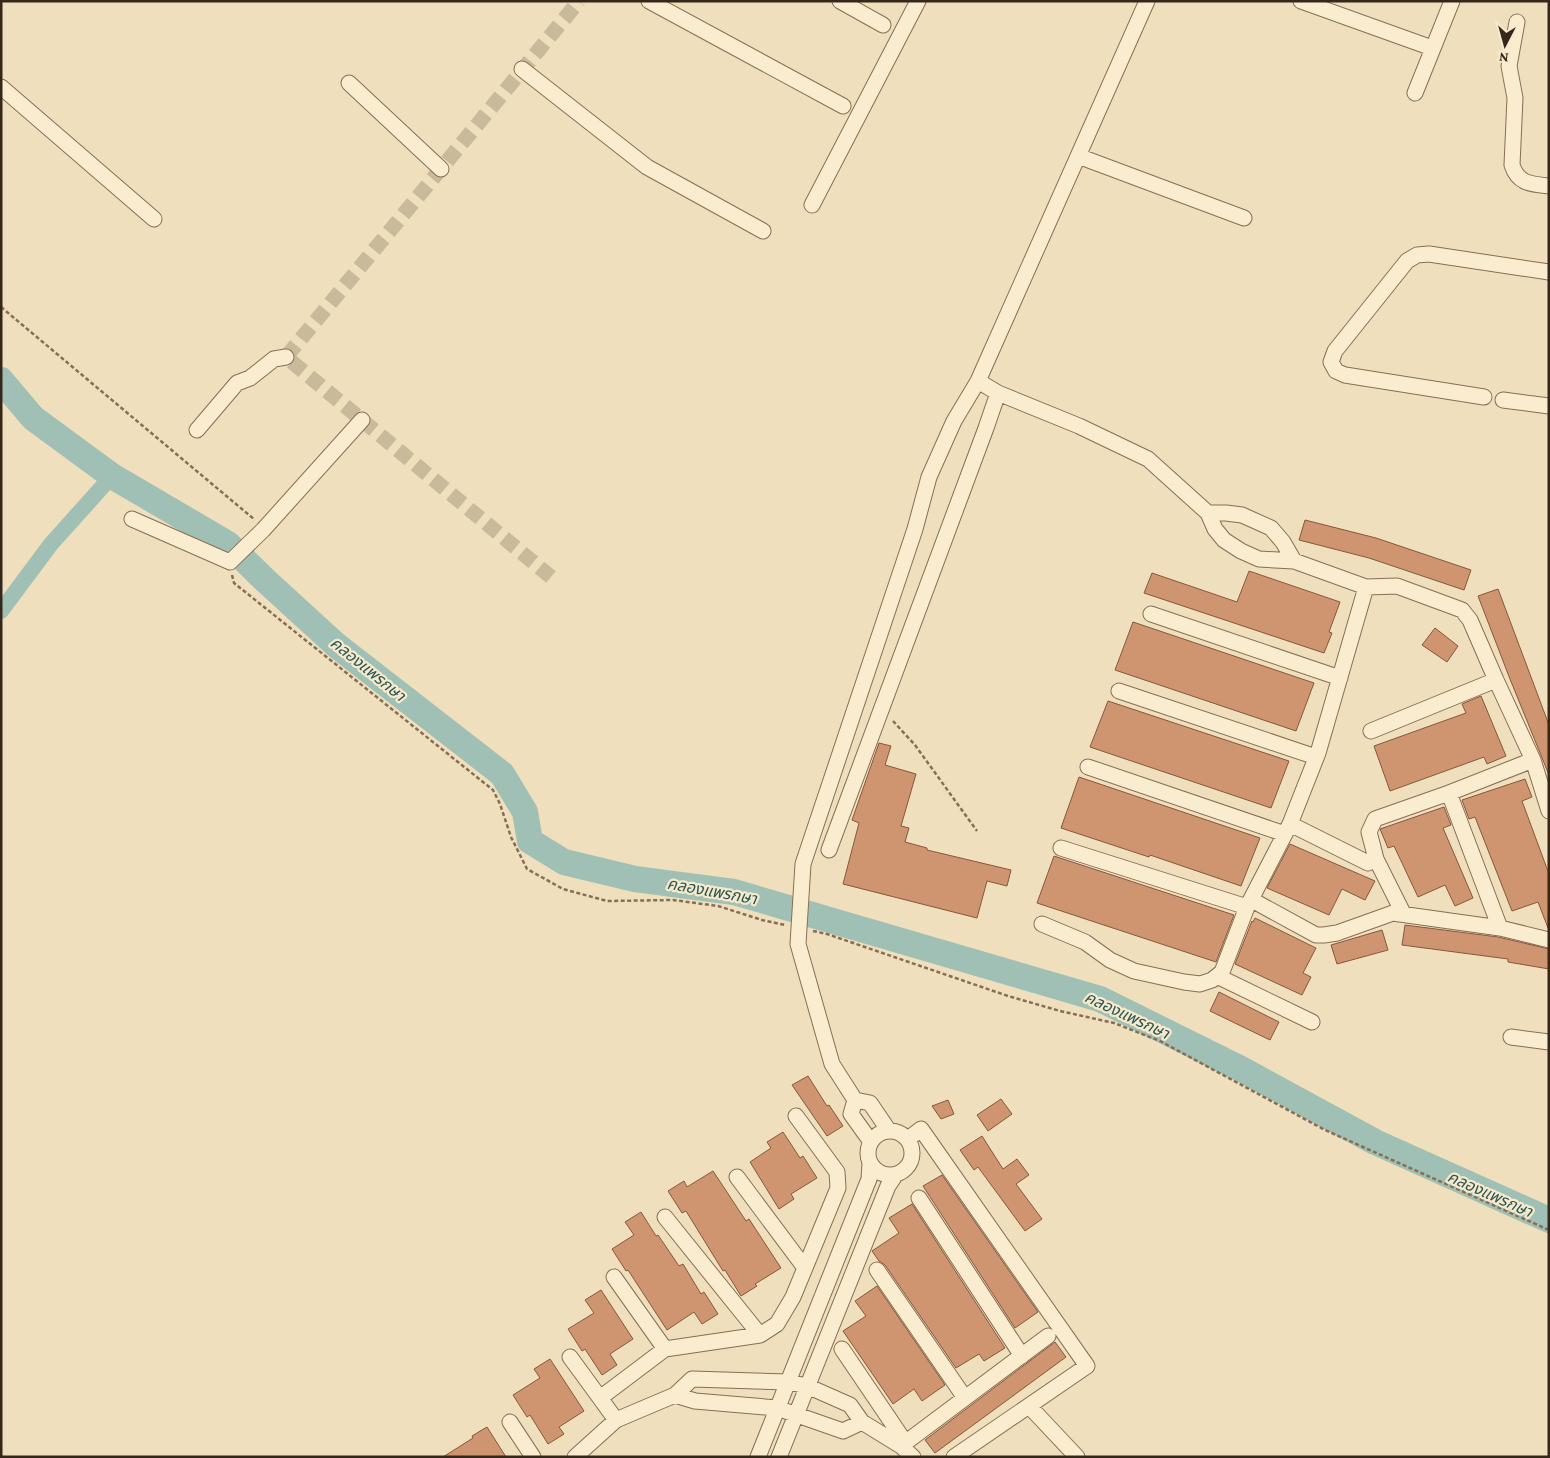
<svg xmlns="http://www.w3.org/2000/svg" width="1550" height="1458" viewBox="0 0 1550 1458" font-family="'Crimson Pro','Noto Sans Thai',serif">
<style>
.lines{fill:none;stroke-linecap:round;stroke-linejoin:round}
.canal{stroke:#a0c0b6;stroke-width:16}
.river{stroke:#a0c0b6;stroke-width:26}
.building{fill:#cf9570;stroke:#87573a}
.minor-tunnel{stroke:#caba9c;stroke-width:15;stroke-dasharray:15 8;stroke-linecap:butt}
.minor-casing{stroke:#876e55;stroke-width:17}
.path{stroke:#876e55;stroke-width:2.5;stroke-dasharray:4 2.5;stroke-linecap:butt}
.minor{stroke:#faeccf;stroke-width:15}
.labels{text-anchor:middle;dominant-baseline:central;stroke-width:4.5;stroke-linejoin:round;paint-order:stroke}
.water-label{font-size:16px;font-style:italic;fill:#295652;stroke:#f6e9cc}
</style>
<rect width="100%" height="100%" fill="#efdfbc"/>
<g class="lines">
<path class="canal" d="M1,611l50,-67 61,-68"/>
<path class="river" d="M1,380l32,38 79,58 116,68 38,37 70,64 166,129 23,38 5,29 34,21 71,17 99,13 366,107 141,70 134,73 174,78"/>
</g>
<path class="building" d="M1305,520l71,18 95,32 -7,20 -95,-32 -70,-18z
M1249,571l91,31 -11,30 3,1 -8,20 -180,-60 8,-20 85,29z
M1498,589l51,136v50l-39,-96 -32,-83z
M1133,622l181,61 -18,48 -181,-61z
M1435,628l23,18 -11,16 -25,-17z
M1481,696l25,60 -19,8 -3,-7 -94,34 -16,-45 92,-33 -4,-9z
M1108,701l181,60 -18,47 -181,-61z
M879,743l12,3 -6,19 31,9 -15,52 8,2 -4,14 22,6v2l84,20 -4,16 -20,-5 -10,37 -134,-34 16,-61 -7,-3z
M1079,777l181,61 -19,48 -91,-31 -1,2 -88,-29z
M1525,779l7,18 -10,4 27,73 -1,54 -10,-26 -26,9 -37,-94 -6,2 -7,-19z
M1444,807l7,18 -8,3 30,70 -18,8 -10,-21 -27,12 -24,-51 -6,2 -8,-19z
M1290,844l85,37 -10,19 -23,-11 -13,26 -62,-27z
M1054,856l180,59 -18,47 -179,-59z
M1255,918l61,30 -13,25 8,4 -9,18 -67,-31 17,-43 1,1z
M1405,925l93,12 51,12v20l-41,-7v-3l-106,-14z
M1382,930l6,20 -51,14 -6,-19z
M1219,992l60,30 -9,18 -60,-29z
M808,1076l19,30 2,-1 14,21 -16,10 -35,-51z
M1001,1099l11,15 -24,17 -11,-16z
M948,1100l6,14 -13,5 -9,-13z
M783,1132l17,26 3,-2 14,22 -26,16 3,5 -15,10 -29,-47 21,-14 -4,-6z
M982,1136l21,33 14,-10 12,16 -13,9 26,35 -17,12 -47,-64 -4,3 -14,-20z
M713,1171l33,50 3,-2 32,49 -26,16 2,2 -16,10 -16,-26 -2,1 -37,-60 -4,2 -14,-22 16,-10 3,6z
M942,1175l96,137 -23,16 -92,-142z
M912,1204l93,144 -21,13 -5,-7 -23,14 -71,-103 -6,-4 -7,-10 27,-18 -10,-15z
M641,1212l15,24 2,-1 21,31 4,-2 18,30 3,-2 14,22 -16,10 -8,-12 -27,18 -39,-60 -2,1 -14,-22 22,-14 -9,-13z
M877,1286l68,99 -23,16 -8,-12 -21,15 -50,-73 23,-15 -11,-15z
M601,1290l32,49 -23,15 7,11 -15,10 -17,-26 -3,2 -14,-22 26,-16 -9,-13z
M1055,1342l11,15 -131,96 -10,-13z
M550,1359l34,52 -25,16 5,7 -16,10 -18,-29 -3,2 -14,-22 27,-17 -6,-9z
M487,1427l19,30h-63l30,-19 -1,-2z"/>
<g class="lines">
<path class="minor-tunnel" d="M551,577l-265,-220 293,-356"/>
<defs>
<path id="minor" d="M649,1l194,105
M840,1l43,24
M1301,1l131,47
M1517,22l-8,44 6,32 -3,67c6,19 19,19 37,21
M522,69l125,98 116,64
M349,83l92,86
M1,87l153,132
M1415,93l37,-92
M1078,156l166,62
M812,205l106,-204
M978,381l20,12 81,33 69,33 60,54 7,16 9,11 17,11 18,8 35,2 72,26 31,-1 65,24 8,10 26,60 37,80 16,51
M1484,397l-139,-22 -9,-4 -5,-9 4,-11 72,-90 10,-6 12,-1 120,18
M1503,400l46,6
M197,430l40,-47 13,-5 24,-19 12,-2
M1208,513h18l16,2 29,13 12,14 11,19
M132,519l98,43 33,-32 99,-110
M1151,614l189,64
M1119,691l197,66
M1371,731l125,-51
M1088,767l197,67
M1449,793l51,135
M1290,824l78,39 8,-4 -7,-27 6,-13 74,-26 84,-33
M1061,848l186,59
M829,850l157,-422 12,-35
M1376,859l27,54
M1252,900l64,35h8l13,-2 56,-20 107,15 49,12
M1042,924l43,18 25,18 24,11 50,11 16,2 12,-4 10,-8 25,-65 43,-83 28,-71 48,-166
M1217,976l95,46
M1511,1037l38,5
M855,1100l-4,14 20,28
M889,1131l-19,-28 -15,-3 -23,-36 -34,-120 5,-80 112,-335 14,-52 25,-56 24,-40 169,-380
M868 1153a22 22 0 1 1 44 0a22 22 0 1 1-44 0Z
M908,1139l13,-10 166,237 -133,91
M737,1177l68,91
M919,1198l103,158
M665,1217l95,118
M877,1270l88,128
M614,1277l51,72
M842,1349l63,93
M570,1357l46,63
M692,1379l96,3 19,4 43,19 12,17 -19,9 -66,-23 -82,-7 -20,-6z
M600,1398l65,-49 95,-14 17,-11 16,-27 45,-109 -1,-16 -41,-56
M1029,1406l48,51
M510,1422l23,35
M862,1422l39,24 12,11
M901,1446l147,-110
M575,1457l41,-37 59,-25
M758,1457l111,-278 1,-16
M779,1457l109,-271 8,-12"/>
</defs>
<use href="#minor" class="minor-casing"/>
<path class="path" d="M1,307l254,213
M232,575l2,8 259,207 7,14 11,33 16,32 36,20 44,12 66,-1 45,6 44,14 23,5
M893,721l22,24 62,86
M813,931l14,3 181,62 52,15 54,12 46,18 165,89 224,100"/>
<use href="#minor" class="minor"/>
</g>
<g class="labels">
<g class="water-label">
<text transform="translate(368 669) rotate(39)">คลองแพรกษา</text>
<text transform="translate(712 891) rotate(10)">คลองแพรกษา</text>
<text transform="translate(1127 1015) rotate(25)">คลองแพรกษา</text>
<text transform="translate(1490 1194) rotate(24)">คลองแพรกษา</text>
</g>
</g>
<rect width="1550" height="1458" fill="none" stroke="#36271b" stroke-width="5"/>
<g transform="translate(1505 45) rotate(186)" stroke="#f6e9cc" stroke-width="4" paint-order="stroke">
<path d="M0-4L9 19L0 12L-9 19Z" fill="#36271b"/>
<text y="-8" font-size="14" font-weight="bold" text-anchor="middle" fill="#36271b">N</text>
</g>
</svg>
